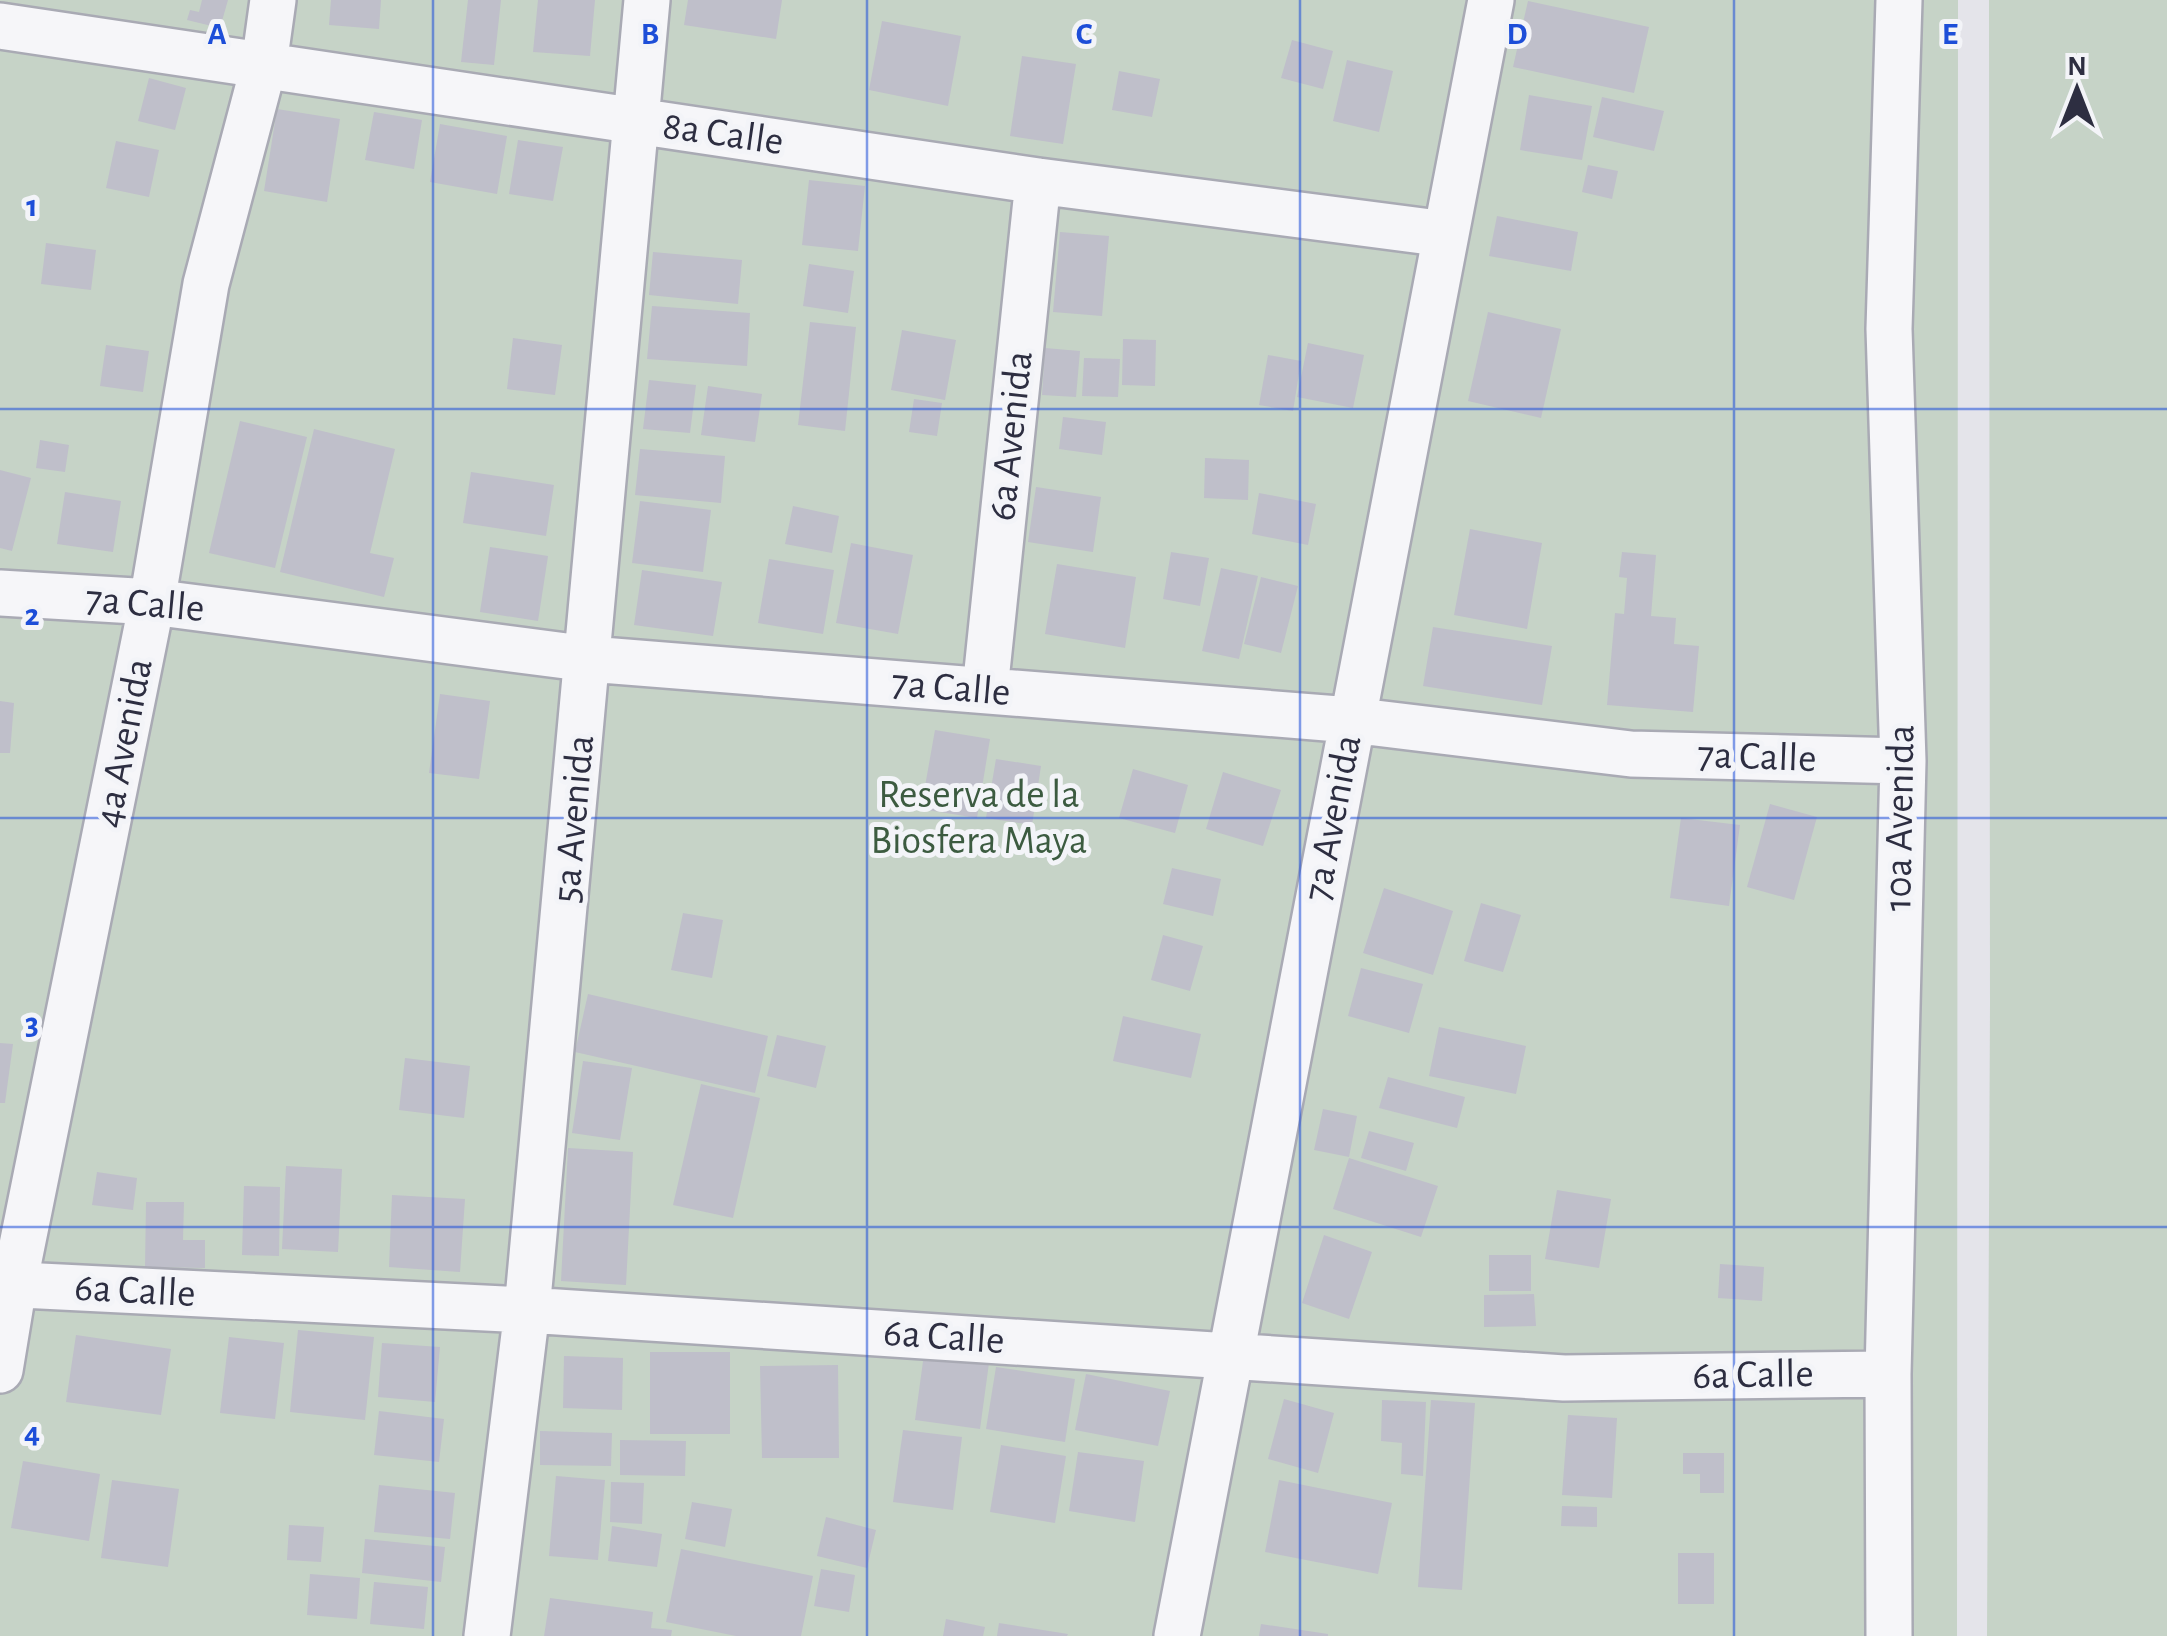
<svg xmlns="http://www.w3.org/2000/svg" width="2167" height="1636" viewBox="0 0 2167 1636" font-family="'Alegreya Sans',sans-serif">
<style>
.green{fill:#c6d3c7}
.building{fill:#bfbfca}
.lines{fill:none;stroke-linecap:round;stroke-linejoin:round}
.minor-casing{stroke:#a9aab4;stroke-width:50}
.minor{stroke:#f6f6f9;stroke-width:45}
.grid{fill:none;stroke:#1d4ed8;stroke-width:2.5;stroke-opacity:0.55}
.labels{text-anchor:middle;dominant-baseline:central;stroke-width:10;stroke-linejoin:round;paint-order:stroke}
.street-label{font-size:40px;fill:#2d2e41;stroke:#f3f4f8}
.park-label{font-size:40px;fill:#3c5b40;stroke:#f3f4f8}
.grid-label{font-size:32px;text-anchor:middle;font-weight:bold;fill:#1d4ed8;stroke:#f3f4f8;stroke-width:10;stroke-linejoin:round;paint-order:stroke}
</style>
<rect width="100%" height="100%" fill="#e4e4ea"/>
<path class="green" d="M0,0h1958l-1,1636h-1957z
M1989,0h178v1636h-180l3,-633z"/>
<path class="building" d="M202,0h26l-8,28 -33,-8 3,-10 9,2z
M331,0h50l-2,29 -50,-4z
M468,0h33l-7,65 -33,-3z
M538,0h57l-5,56 -57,-4z
M688,0h94l-6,39 -92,-14z
M1528,1l121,26 -15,66 -121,-26z
M882,21l79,15 -13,70 -79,-16z
M1292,40l41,11 -10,38 -42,-11z
M1022,56l54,8 -13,80 -53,-8z
M1347,60l46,11 -14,61 -46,-11z
M1119,71l41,8 -8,38 -40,-7z
M149,78l37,10 -11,42 -37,-9z
M1529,95l63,11 -10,54 -62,-10z
M1602,97l62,14 -10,40 -61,-14z
M277,109l63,10 -13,83 -63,-11z
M374,112l48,8 -8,49 -49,-9z
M440,124l67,12 -10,58 -67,-12z
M518,140l45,7 -10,54 -44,-7z
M116,141l43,9 -10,47 -43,-9z
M1588,165l30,6 -6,28 -30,-7z
M809,180l56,6 -7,65 -56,-6z
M1497,216l81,16 -7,39 -82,-15z
M1060,232l49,4 -7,80 -49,-4z
M46,243l50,7 -5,40 -50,-6z
M653,252l89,8 -4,44 -89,-9z
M809,264l45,7 -6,42 -45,-7z
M652,306l98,7 -3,53 -100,-7z
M1488,312l73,17 -20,89 -73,-17z
M810,322l46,5 -11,104 -47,-6z
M902,330l54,10 -11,60 -54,-10z
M513,338l49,7 -7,50 -48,-6z
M1123,339l33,1 -1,46 -33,-1z
M1308,343l56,12 -11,53 -56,-11z
M106,345l43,6 -6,41 -43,-6z
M1045,348l35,3 -4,46 -34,-2z
M1268,355l33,6 -8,50 -34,-6z
M1084,358l36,1 -2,38 -36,-1z
M649,380l47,5 -6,48 -47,-4z
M708,386l54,8 -7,48 -54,-7z
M914,399l28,4 -5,33 -28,-4z
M1063,417l43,5 -4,33 -43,-6z
M240,421l67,16 -32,131 -66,-15z
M314,429l81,20 -25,104 24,5 -10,39 -104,-25z
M40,440l29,5 -4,27 -29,-4z
M640,449l85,7 -4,47 -86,-8z
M1205,458l44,2 -1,40 -44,-2z
M0,470l31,8 -19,73 -12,-3z
M471,472l83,13 -8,51 -83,-13z
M1036,487l65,10 -8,55 -65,-10z
M65,492l56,9 -8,51 -56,-8z
M1259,493l57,11 -8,41 -56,-11z
M640,501l71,9 -8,62 -71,-9z
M793,506l46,10 -7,37 -47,-9z
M1470,529l72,14 -15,86 -73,-14z
M851,543l62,12 -15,79 -62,-11z
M490,547l58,9 -10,65 -58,-9z
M1171,552l38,6 -9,48 -37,-7z
M1622,552l34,3 -5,61 25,2 -2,26 25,2 -6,66 -86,-7 8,-92 9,1 3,-36 -8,-1z
M769,559l65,11 -11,64 -65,-11z
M1057,564l79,13 -11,71 -80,-14z
M1221,568l37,8 -19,83 -37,-8z
M642,570l80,12 -9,54 -79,-11z
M1261,577l37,9 -17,67 -37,-9z
M1433,627l119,19 -10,59 -119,-19z
M440,694l50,7 -11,78 -50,-6z
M0,701l14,2 -4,50h-10z
M935,730l55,9 -13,79 -56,-9z
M996,759l45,7 -9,59 -46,-7z
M1133,769l55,16 -13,48 -56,-15z
M1223,772l58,18 -18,56 -57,-17z
M1770,804l47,13 -23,83 -47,-13z
M1681,818l59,7 -11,81 -59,-8z
M1172,868l49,11 -8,37 -50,-12z
M1384,888l69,23 -20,64 -70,-22z
M1481,903l40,12 -18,57 -39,-11z
M683,913l40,7 -11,58 -41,-8z
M1163,935l40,11 -13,45 -39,-11z
M1361,968l62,16 -14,49 -61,-17z
M588,994l180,42 -13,57 -180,-41z
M1123,1016l78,18 -10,44 -78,-17z
M1439,1027l87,19 -10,48 -87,-18z
M777,1035l49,11 -10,42 -49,-12z
M0,1043l13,1 -8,59h-5z
M405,1058l65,8 -6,52 -65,-8z
M583,1061l49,7 -12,72 -48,-7z
M1388,1077l77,20 -8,31 -78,-20z
M701,1084l59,14 -27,120 -60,-13z
M1323,1109l34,7 -8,41 -35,-7z
M1369,1131l45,12 -8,28 -45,-13z
M568,1148l65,4 -7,133 -65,-4z
M1349,1158l89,28 -17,51 -88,-28z
M286,1166l56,3 -4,83 -56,-3z
M97,1172l40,6 -4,32 -41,-5z
M244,1186l36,1 -1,69 -37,-1z
M1557,1190l54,9 -12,69 -54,-9z
M392,1195l73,4 -5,73 -71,-5z
M146,1202h38l-1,38h22v28l-60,-1z
M1324,1235l48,17 -23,67 -47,-16z
M1489,1255h42v36h-42z
M1720,1264l44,3 -2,34 -44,-3z
M1534,1294l2,32 -52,1v-32z
M298,1330l76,7 -9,83 -75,-8z
M76,1335l95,14 -10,66 -95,-13z
M229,1337l55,6 -9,76 -55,-6z
M382,1343l58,4 -5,55 -57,-5z
M650,1352h80v82h-80z
M924,1354l65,9 -9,66 -65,-9z
M564,1356l59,2 -1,52 -59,-2z
M838,1365l1,93h-77l-2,-92z
M996,1367l79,12 -10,63 -79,-13z
M1086,1374l84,17 -12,55 -83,-16z
M1284,1399l50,14 -16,60 -50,-14z
M1382,1400l44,2 -3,74 -22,-2 1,-31 -21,-2z
M1431,1400l44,3 -13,187 -44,-3z
M379,1411l65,8 -5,43 -65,-7z
M1568,1415l49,3 -5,80 -50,-3z
M903,1430l59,7 -9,73 -60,-8z
M540,1431l72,2 -1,33 -71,-1z
M620,1440l66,1 -1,35 -65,-1z
M1001,1445l65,11 -11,67 -65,-11z
M1078,1452l66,9 -9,61 -66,-11z
M1683,1453h41v40h-24v-19h-17z
M23,1461l77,13 -11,67 -78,-13z
M556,1476l49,4 -7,80 -49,-4z
M112,1480l67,9 -11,78 -67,-9z
M1279,1480l113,23 -14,71 -113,-22z
M611,1482l33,1 -2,41 -32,-2z
M379,1485l76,8 -5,46 -76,-7z
M692,1502l40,7 -7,38 -40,-8z
M1562,1506l35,1v20l-36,-1z
M826,1517l50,13 -9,38 -50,-12z
M289,1525l35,2 -3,35 -34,-2z
M612,1526l50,8 -5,33 -49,-6z
M365,1539l80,8 -4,35 -79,-9z
M681,1549l132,27 -12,60h-65l-70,-14z
M1678,1553h36v51h-36z
M821,1569l34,6 -6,37 -35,-6z
M310,1574l50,4 -3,41 -50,-4z
M374,1582l54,5 -4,42 -54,-5z
M550,1598l103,14 -2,16 21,2 -1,6h-127z
M946,1619l39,8 -2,9h-40z
M999,1623l69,11 -1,2h-70z
M1261,1624l67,10v2h-69z"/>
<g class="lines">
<defs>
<path id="minor" d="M0,26l1038,155 408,53
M0,593l152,9 437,57 762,61 280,34 272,7
M985,690l53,-509
M0,1284l527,26 1037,68 324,-4
M0,1370l14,-85 138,-683 54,-318 58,-219 9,-65
M487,1636l40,-326 120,-1310
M1177,1636l314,-1636
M1889,1636l-1,-262 15,-613 -14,-432 10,-329"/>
</defs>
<use href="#minor" class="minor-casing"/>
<use href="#minor" class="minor"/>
</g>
<path class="grid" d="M433,0v1636M867,0v1636M1300,0v1636M1734,0v1636M0,409h2167M0,818h2167M0,1227h2167"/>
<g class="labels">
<g class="street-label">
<text transform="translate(723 134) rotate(8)">8a Calle</text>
<text transform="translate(1011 436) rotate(-84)">6a Avenida</text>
<text transform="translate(145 604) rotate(5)">7a Calle</text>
<text transform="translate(951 688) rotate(5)">7a Calle</text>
<text transform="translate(124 743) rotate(-79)">4a Avenida</text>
<text transform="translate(1757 757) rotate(2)">7a Calle</text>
<text transform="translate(1333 818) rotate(-79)">7a Avenida</text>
<text transform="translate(1900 818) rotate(-89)">10a Avenida</text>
<text transform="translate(574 819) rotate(-85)">5a Avenida</text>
<text transform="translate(135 1291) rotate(3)">6a Calle</text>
<text transform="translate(944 1337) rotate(4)">6a Calle</text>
<text transform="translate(1753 1375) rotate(-1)">6a Calle</text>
</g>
<g class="park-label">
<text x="979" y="795">Reserva de la<tspan x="979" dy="46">Biosfera Maya</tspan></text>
</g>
</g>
<g class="grid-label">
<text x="217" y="44">A</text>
<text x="650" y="44">B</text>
<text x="1084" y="44">C</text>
<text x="1517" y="44">D</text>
<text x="1950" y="44">E</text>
<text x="32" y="216">1</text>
<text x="32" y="625">2</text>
<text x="32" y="1034">3</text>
<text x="32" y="1443">4</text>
</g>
<g transform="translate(2077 90)" stroke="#f3f4f8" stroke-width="8" paint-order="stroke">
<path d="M0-8L18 38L0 25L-18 38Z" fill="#2d2e41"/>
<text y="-15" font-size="28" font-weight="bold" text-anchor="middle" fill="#2d2e41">N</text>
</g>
</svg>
